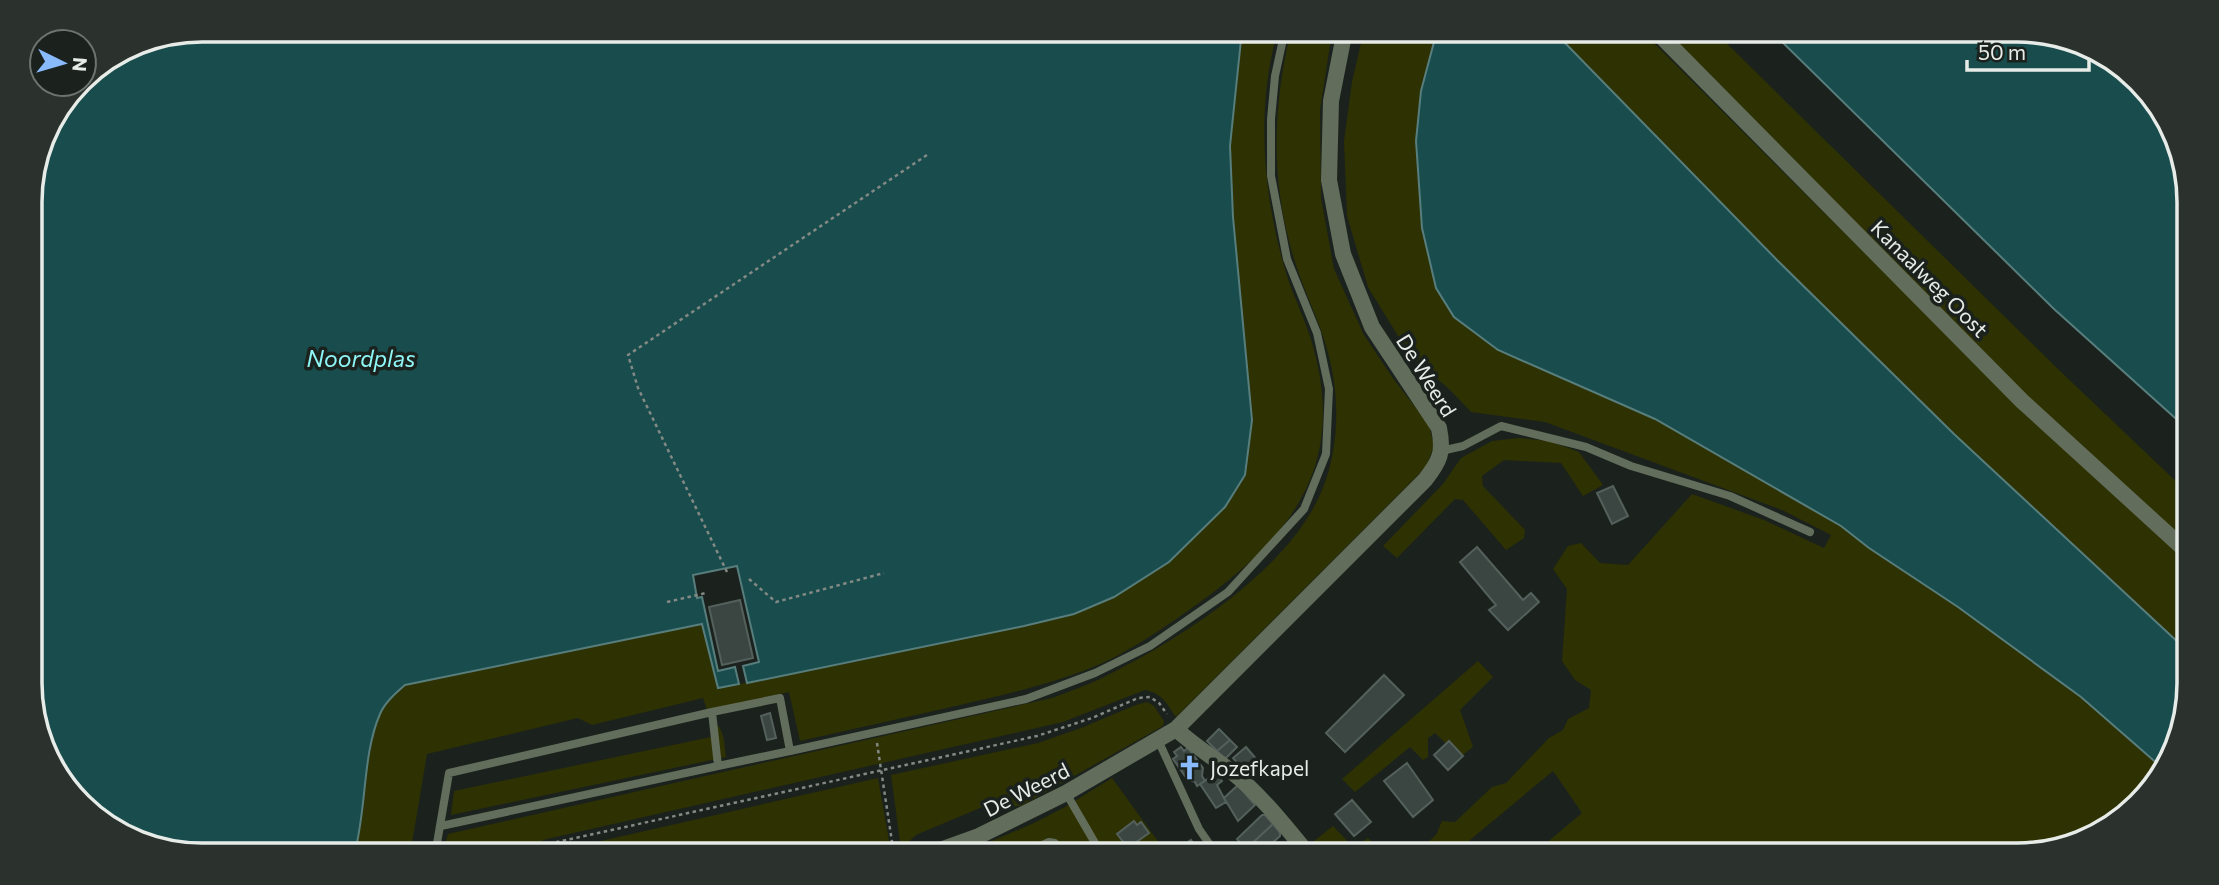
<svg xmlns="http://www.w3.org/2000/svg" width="2219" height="885" viewBox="0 0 2219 885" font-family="Commissioner,sans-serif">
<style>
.green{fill:#2e3102}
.water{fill:#194d4d;stroke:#577d7c;stroke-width:2}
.building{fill:#3b4643;stroke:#54605c;stroke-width:2}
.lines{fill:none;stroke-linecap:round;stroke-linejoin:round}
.path{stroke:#838984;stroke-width:2.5;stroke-dasharray:3.5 3.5;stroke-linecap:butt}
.lane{stroke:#626d5b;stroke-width:8}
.street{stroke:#626d5b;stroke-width:16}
.labels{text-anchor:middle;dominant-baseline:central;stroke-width:7;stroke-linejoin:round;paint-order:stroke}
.street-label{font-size:21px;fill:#e7ece8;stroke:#1b221d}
.poi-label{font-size:21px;fill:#e7ece8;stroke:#1b221d;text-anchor:start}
.water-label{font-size:23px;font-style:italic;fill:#8ef6f6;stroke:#1b221d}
.rim{fill:none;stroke:#e7ece8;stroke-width:3.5}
</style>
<rect width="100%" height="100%" fill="#1b221d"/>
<path class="green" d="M1242,30h36c-23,79 -15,168 9,246 8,25 21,49 27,74 33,124 -30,193 -125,260 -28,20 -64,44 -96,57 -44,18 -91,28 -137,39 -52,12 -104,23 -156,35l-11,-49 -82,18 -4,-12 -111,27 -14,-7 -151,36 -17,101h-56c13,-45 8,-100 26,-141 5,-12 16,-21 25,-29l297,-61 16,64 68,-13 328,-78 55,-35 56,-55 20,-33 7,-54 -19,-203 -3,-71z
M1291,30h44l-5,15 -10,65 1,88 13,71 30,66 28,42 37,48 5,21 -8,21 -250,250c-10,-14 -13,-23 -31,-27l-82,32 -516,117 -45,16h-60l6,-21 604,-136c18,-7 37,-13 54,-22 73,-36 176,-102 212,-177 22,-45 23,-102 9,-150 -8,-29 -22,-56 -31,-84 -26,-81 -24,-154 -5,-235z
M1364,30h80l-10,12 -13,49 -5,50 6,87 14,60 18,29 44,33 157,69 186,107 28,22 89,59 123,90 79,69 -39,54 -93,35h-496l50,-42 -29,-42 -101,84h-38l22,-20 6,-14 13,1 37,-35 14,-4 43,-45 14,-8 5,-11 21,-11 2,-18 -16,-10 -13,-19 5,-72 -14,-20 15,-23 13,-3 19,20 28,2 64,-71 72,26 60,28 7,-13 -49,-25 -237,-88 -74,-10 -21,-22 -41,-36 -41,-67 -21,-71 -3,-75 8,-59z
M1549,30h92c178,178 355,357 541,527l-1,88 -227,-211 -176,-173 -211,-216z
M1659,30h54l347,341 123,117v53l-183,-168z
M1519,438l30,3 30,11 24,33 -20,11 -22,-33 -57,-3 -22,16 1,10 42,44 -1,8 -18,12 -43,-50 -8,-1 -58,59 -14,-12 60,-62 18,-26 31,-17z
M1478,661l15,16 -33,33 13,37 -13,10 -25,-24 -7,5v19l-5,3 -13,-13 -55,45 -13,-13z
M1147,702l7,4 10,15 -1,5 -142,80h-10l-5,-9 -90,38 -15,14 -10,-74 147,-32 43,-15 55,-23z
M711,720c14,8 13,22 15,37l-275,58 3,-24 257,-54z
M878,778l13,74 -8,3h-344z
M1112,778l56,77h-209l75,-32 31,-16z
M1333,826l21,22 14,-10 19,17h-69l-9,-10z"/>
<path class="water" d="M202,30h1040l-12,116 3,71 19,203 -7,55 -20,32 -56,55 -55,35 -40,17 -50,12 -277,57 -4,-17 16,-4 -22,-96 -44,9 4,23 5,-1 16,74 17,-4 4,17 -21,4 -16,-64 -297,61c-9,8 -20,17 -25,29 -18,41 -13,96 -26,141h-152l-56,-9 -74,-50 -39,-80 -3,-525 17,-65 33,-42h4v-6l4,-5 49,-30z
M1444,30h105l18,15 211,216 176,173 227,211 -1,94 -20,27 -79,-69 -123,-90 -89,-59 -28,-22 -186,-107 -157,-69 -44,-33 -18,-29 -14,-60 -6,-87 5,-50 13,-49z
M1770,30h247l56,9 74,50 41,90 -4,247 -130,-117z"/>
<path class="building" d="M1613,486l15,30 -16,8 -15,-31z
M1477,547l46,53 8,-7 8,9 -31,28 -19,-20 7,-5 -36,-43z
M740,600l13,58 -31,7 -13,-58z
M1384,675l20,20 -59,57 -19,-19z
M770,713l6,25 -9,2 -6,-24z
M1219,729l11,11 -13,11 -10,-10z
M1230,740l7,7 -12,12 -8,-8z
M1449,741l14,15 -15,14 -14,-15z
M1181,747l3,4 4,-3 15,20 -1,8 3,5 -8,5 -2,-4 -8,-3 -14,-20 4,-3 -3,-4z
M1246,747l11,13 -13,11 -11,-13z
M1407,763l26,37 -20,17 -29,-36z
M1217,773l5,8 -5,4 9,17 -10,6 -16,-24z
M1238,785l17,20 -17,16 -14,-23z
M1352,800l19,22 -17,14 -19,-22z
M1262,815h3l8,9 -27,25 -9,-10z
M1134,821l3,4 4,-3 8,11 -21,15 -11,-14z
M1273,824l7,9v3l-21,19h-7l-6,-6z
M1191,840l11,15h-30l-1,-1z"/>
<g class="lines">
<path class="path" d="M727,572l-89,-184 -10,-33 299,-200
M749,579l27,23 108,-29
M667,602l39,-9
M877,743l17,112
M516,855l23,-9 498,-110 55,-18 46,-20 12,-1 9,6 8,11"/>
<path class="lane" d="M1441,451l22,-5 38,-20 85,21 45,19 99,30 80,36
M712,712l68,-14 10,53 236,-52 69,-26 55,-27 78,-54 76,-83 22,-55 3,-65 -12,-56 -30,-74 -16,-83v-57l4,-43 10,-46
M1158,740l41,89 18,26
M718,766l72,-15
M1066,793l36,62
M435,855l14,-82 263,-61 6,54 -277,60
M1021,855l28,-13 6,1 7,12"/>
<path class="street" d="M1655,30l367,371 161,147
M1176,729c17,16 37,28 56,43 29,23 53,54 77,83
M926,855l53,-19 87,-43 110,-64 249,-249c15,-19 19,-28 14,-52l-67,-101 -29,-73 -14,-74 2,-79 14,-71"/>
</g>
<defs>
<symbol id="church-bare" viewBox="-9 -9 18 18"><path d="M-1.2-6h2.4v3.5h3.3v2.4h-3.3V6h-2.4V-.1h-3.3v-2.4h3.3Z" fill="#89bafc" stroke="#1b221d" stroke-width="2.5" paint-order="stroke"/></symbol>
</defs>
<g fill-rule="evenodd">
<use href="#church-bare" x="1172" y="750" width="35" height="35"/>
</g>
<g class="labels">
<g class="street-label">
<text transform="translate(1930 278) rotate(45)">Kanaalweg Oost</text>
<text transform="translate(1427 375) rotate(58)">De Weerd</text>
<text transform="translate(1026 789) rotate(-27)">De Weerd</text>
</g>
<g class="poi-label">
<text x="1210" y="767">Jozefkapel</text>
</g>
<g class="water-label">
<text x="361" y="358">Noordplas</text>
</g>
</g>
<path d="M0 0H2219V885H0ZM202 42H2017A160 160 0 0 1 2177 202V683A160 160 0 0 1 2017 843H202A160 160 0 0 1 42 683V202A160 160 0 0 1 202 42Z" fill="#2b322d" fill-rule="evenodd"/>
<path class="rim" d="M202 42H2017A160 160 0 0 1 2177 202V683A160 160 0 0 1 2017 843H202A160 160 0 0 1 42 683V202A160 160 0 0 1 202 42Z"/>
<g transform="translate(63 63) rotate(95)"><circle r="33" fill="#1b221d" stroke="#6d736e" stroke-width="2"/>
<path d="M0-5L12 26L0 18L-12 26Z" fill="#89bafc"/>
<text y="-10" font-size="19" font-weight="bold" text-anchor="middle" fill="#e7ece8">N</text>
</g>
<path d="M1967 60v10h122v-10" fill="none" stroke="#e7ece8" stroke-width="3.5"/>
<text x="1978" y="60" font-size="21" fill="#e7ece8" stroke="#1b221d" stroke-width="5" paint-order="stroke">50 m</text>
</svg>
